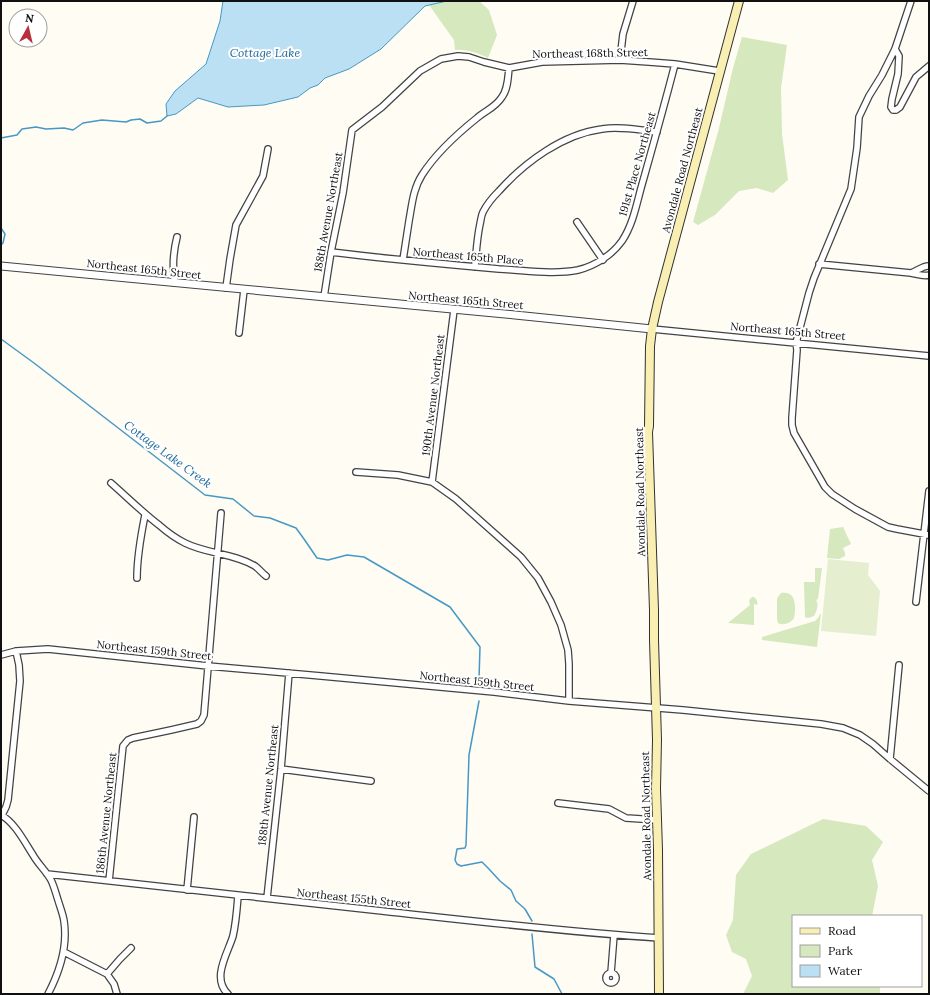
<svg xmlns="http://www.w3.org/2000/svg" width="930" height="995" viewBox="0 0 930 995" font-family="Lora,serif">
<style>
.green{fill:#d5e8be}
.pitch{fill:#e5efcf}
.water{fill:#bbe0f3;stroke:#4698c6}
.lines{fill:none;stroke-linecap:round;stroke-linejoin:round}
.stream{stroke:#4698c6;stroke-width:1.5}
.minor-casing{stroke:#434343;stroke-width:8}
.tertiary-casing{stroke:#434343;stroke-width:9}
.secondary-casing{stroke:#323232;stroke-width:10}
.minor{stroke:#fff;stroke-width:5.5}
.tertiary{stroke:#fff;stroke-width:7}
.secondary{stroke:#faefb2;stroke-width:8}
.labels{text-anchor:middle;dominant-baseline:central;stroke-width:4;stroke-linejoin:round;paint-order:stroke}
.street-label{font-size:11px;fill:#101010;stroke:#fff}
.water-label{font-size:12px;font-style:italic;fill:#1f6a9b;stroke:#fff}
</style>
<rect width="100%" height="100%" fill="#fefcf3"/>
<path class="green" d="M447,1h32l10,9 8,25 -9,23c-11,-5 -21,-9 -33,-8l-1,-10 -25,-35z
M742,37l45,8 -6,43 1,46 6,46 -15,13 -16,-5 -18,3 -24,24 -17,10 -5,-3 26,-94 14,-60z
M843,527l8,17 -8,4 2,5v3l-6,3 -12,-1 3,-29z
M815,568h7l-4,31 -2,1c3,4 1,11 -2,16 -3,1 -6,3 -9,1l-1,-35h11z
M781,593c16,-3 15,15 13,25 -3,5 -11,8 -16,5l-1,-4v-20l1,-2z
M752,597h2c3,3 4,5 3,8l-3,-1v21l-26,-2 22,-18 -1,-5z
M821,613l-4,34 -55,-7v-3l53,-16 3,-3z
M823,819l43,7 17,16 -11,18 6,26 -6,30h-79v70h87v8h-137l9,-18 -6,-17 -14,-7 -6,-17 7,-15 3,-45 15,-21z"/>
<path class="pitch" d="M828,559l41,4 -1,12 12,16 -4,45 -55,-5z"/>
<path class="water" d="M223,1h224l-22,5 -44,43 -32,20 -24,9 -7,7 -8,3 -12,9 -34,8 -36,2 -30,-9 -22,16 -9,2 -1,-12 9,-13 31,-27 14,-43z"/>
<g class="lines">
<path class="stream" d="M1,138l16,-3 5,-6 14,-2 10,2 18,-1 9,2 10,-7 19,-3 24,2 5,-2 9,-1 7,4 14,-2 6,-5
M1,228l4,6 -2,9 -2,2
M1,339l33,24 171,132 28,4 21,17 16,2 26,10 8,11 13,19 11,2 19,-5 17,2 86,50 30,40 -1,32
M479,701l-10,54 -3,90 -1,3 -8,1 -2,11 2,4 4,2 21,-4 6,6 12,13 11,9 5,11 9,8 7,12
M532,934l3,33 19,12 8,15"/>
<defs>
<path id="minor" d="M911,1l-16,48 -13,26 -13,21 -10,21 -2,31 -6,41 -37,89 -5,15 -13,50 1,7 -5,68v7l2,8 31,54 7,7 23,15 33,18 9,2 32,6
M895,49l4,7 -1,18 -6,25 -1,8 2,3h3l4,-3 16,-30 13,-11
M620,60l3,-26 10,-33
M577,222l26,38
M331,252c56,7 112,12 168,17 25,1 54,6 79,1 17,-4 34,-15 44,-29 12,-18 15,-40 21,-60 11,-39 22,-78 32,-117
M403,260c2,-13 4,-26 6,-39 3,-16 4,-32 13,-46 14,-22 35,-41 55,-57 9,-8 18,-10 25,-21 6,-8 6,-20 7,-29
M819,264l92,9c6,1 12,4 18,2
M475,267c1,-14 2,-29 5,-43 1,-4 1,-8 3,-12 4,-8 10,-15 16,-21 26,-29 64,-57 103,-62 18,-3 37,1 55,3
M911,273c6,-2 13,-8 18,-7
M175,283c-3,-16 -2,-30 2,-46
M226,288l4,-29 6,-34 27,-49 5,-27
M324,297l7,-45 12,-59 9,-63 30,-23 38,-36 21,-12 17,-3 11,1 15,5 25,6 33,-6 78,-2 29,2 26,2 44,7
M652,329l277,27
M239,333l5,-43
M356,472l42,3 34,7 24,17 65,58 17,21 13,24 10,23 7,25 1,14v37
M432,482l22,-172
M111,483c16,14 31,29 48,42 8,7 16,13 26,18 22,11 48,10 70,23 4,3 7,7 11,10
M137,578c0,-21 4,-43 8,-63
M916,602l13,-111
M1,655l15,-4 32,-2 160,17 113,10 173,16 75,9 114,9 138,14 22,4 17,7 13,9 17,15 39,32
M890,759l9,-94
M281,769l90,12
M558,803l51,6 17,9 31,2
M1,815c14,8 23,26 32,40 5,9 13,16 18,25 3,6 5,14 7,20 2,7 5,14 6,21 4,26 -4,50 -16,73
M2,815l4,-8 2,-7 12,-119 -1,-16 -3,-14
M47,874c112,13 224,25 335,37 92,10 184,21 277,27
M109,881l14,-135 5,-6 5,-2 38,-8 26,-6 4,-3 3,-6 17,-202
M187,890l7,-73
M267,898l14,-129 8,-96
M64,952l43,22 7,10 3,10
M611,973l3,-38
M606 978a5 5 0 1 1 10 0a5 5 0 1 1-10 0Z
M107,974l13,-15 11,-11
M228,994c-17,-16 0,-41 5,-58 3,-13 4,-27 5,-40"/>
<path id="tertiary" d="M1,266l514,49 137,14"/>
<path id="secondary" d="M659,994l-1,-144 -2,-61 1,-49 -3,-100v-30l-6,-178 1,-6 1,-80 2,-17 6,-27 81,-301"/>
</defs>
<use href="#minor" class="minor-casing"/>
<use href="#tertiary" class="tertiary-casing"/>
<use href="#secondary" class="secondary-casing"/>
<use href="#minor" class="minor"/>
<use href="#tertiary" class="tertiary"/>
<use href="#secondary" class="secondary"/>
</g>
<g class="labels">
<g class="street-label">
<text transform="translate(590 53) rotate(-1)">Northeast 168th Street</text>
<text transform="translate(637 164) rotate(-74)">191st Place Northeast</text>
<text transform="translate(682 170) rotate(-75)">Avondale Road Northeast</text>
<text transform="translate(328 212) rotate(-80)">188th Avenue Northeast</text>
<text transform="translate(468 256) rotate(5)">Northeast 165th Place</text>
<text transform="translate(144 269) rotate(6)">Northeast 165th Street</text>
<text transform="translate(466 300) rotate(5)">Northeast 165th Street</text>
<text transform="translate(788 331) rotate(5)">Northeast 165th Street</text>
<text transform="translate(433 395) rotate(-83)">190th Avenue Northeast</text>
<text transform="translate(640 492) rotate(-91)">Avondale Road Northeast</text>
<text transform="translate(154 650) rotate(6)">Northeast 159th Street</text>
<text transform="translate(477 681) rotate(6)">Northeast 159th Street</text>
<text transform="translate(268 785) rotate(-84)">188th Avenue Northeast</text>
<text transform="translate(106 813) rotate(-84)">186th Avenue Northeast</text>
<text transform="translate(646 816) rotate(-91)">Avondale Road Northeast</text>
<text transform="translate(354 898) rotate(6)">Northeast 155th Street</text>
</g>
<g class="water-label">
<text x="265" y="52">Cottage Lake</text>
<text transform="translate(168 454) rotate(36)">Cottage Lake Creek</text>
</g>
</g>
<rect width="930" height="995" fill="none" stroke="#101010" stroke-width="4"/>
<rect x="792" y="915" width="130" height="72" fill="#ffffff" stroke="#9f9f9f"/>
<rect x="800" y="928" width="20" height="6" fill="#faefb2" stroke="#9f9f9f"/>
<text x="828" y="935" font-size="12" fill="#101010">Road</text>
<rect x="800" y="945" width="20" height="12" fill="#d5e8be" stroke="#9f9f9f"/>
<text x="828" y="955" font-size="12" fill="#101010">Park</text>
<rect x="800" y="965" width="20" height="12" fill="#bbe0f3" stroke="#9f9f9f"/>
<text x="828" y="975" font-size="12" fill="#101010">Water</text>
<g transform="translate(28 28) rotate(8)"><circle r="19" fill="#ffffff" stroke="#9f9f9f"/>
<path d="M0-3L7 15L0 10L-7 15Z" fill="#b82f3b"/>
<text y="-6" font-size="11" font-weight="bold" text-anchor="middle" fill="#101010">N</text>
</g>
</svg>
